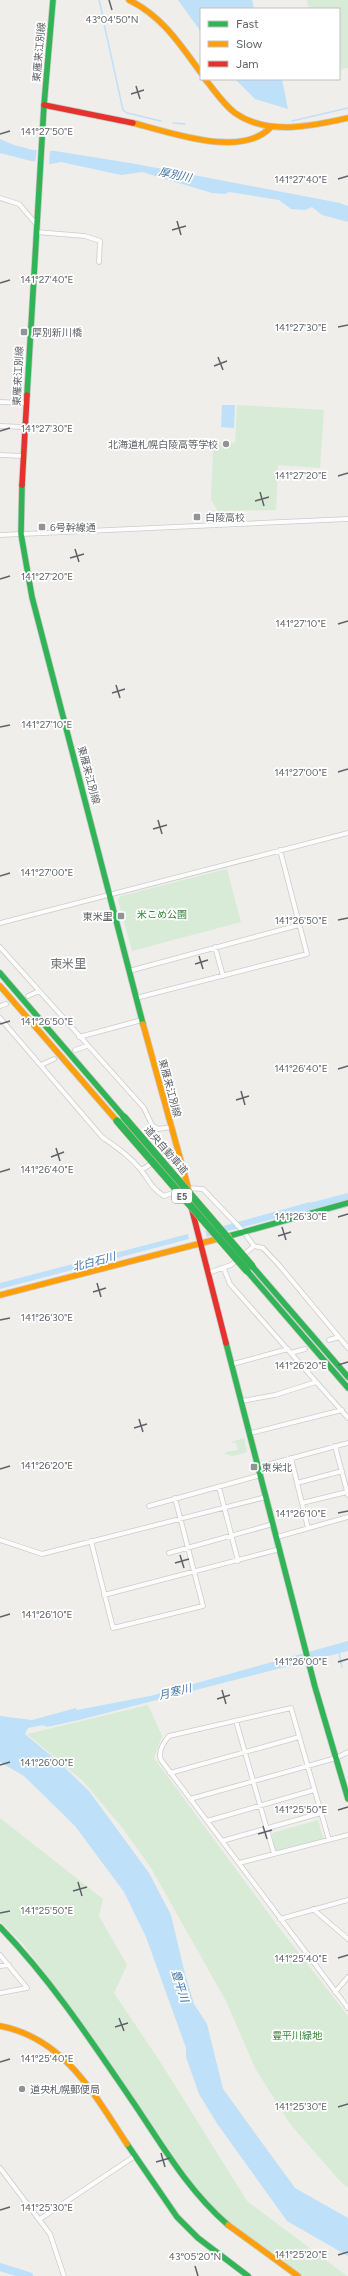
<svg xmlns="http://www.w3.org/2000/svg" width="348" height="2276" viewBox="0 0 348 2276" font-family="Figtree,'Noto Sans JP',sans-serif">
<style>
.green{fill:#d8ebd6}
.water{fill:#bfe0f9}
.pier{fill:#efeeea}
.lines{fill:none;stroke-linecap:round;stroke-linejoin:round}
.stream{stroke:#bfe0f9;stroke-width:1.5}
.river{stroke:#bfe0f9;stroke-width:8}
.street-casing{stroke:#cbcccc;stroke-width:5.5}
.fast-casing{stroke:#cacacb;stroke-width:7}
.slow-casing{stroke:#cacacb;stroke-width:7}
.jam-casing{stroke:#cacacb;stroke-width:7}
.street{stroke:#fdfcfc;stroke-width:4}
.fast{stroke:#30b455;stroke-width:5.5}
.slow{stroke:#ff9f0a;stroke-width:5.5}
.jam{stroke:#e5322d;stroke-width:5.5}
.fast-bridge-casing{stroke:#c8b996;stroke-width:8;stroke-linecap:butt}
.fast-bridge{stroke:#30b455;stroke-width:7}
.ticks{fill:none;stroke:#5f6368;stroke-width:1.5}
.poi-dot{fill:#919496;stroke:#fff;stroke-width:1.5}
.labels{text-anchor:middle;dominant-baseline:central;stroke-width:3.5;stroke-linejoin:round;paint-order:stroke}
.shield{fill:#fff;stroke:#8f9295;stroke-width:1}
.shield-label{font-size:9px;font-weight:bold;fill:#5f6368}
.street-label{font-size:10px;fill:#5f6368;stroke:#fff}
.poi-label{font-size:10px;fill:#5f6368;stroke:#fff;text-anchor:start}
.park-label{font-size:10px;fill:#348238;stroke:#fff}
.water-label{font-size:11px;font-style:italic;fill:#4174aa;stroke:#fff}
.quarter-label{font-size:12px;fill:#70757a;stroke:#fff}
.ticks-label{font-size:10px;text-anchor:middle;fill:#5f6368;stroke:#fff;stroke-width:3.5;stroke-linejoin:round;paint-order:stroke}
</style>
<rect width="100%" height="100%" fill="#efeeea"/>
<path class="green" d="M307,0h41v68l-9,2v-61h-30z
M237,405l87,5 -4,58 -42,-3 -2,45 -58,1 -7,-11 2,-54h4l1,-4 17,1z
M227,869l14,53 -109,29 -14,-51 3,-4z
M244,1438l3,14 -14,4 -9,-2 2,-2 12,-2 -2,-7 -5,-1z
M148,1705l14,31 -8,22 123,167 71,91v172l-8,-7 -50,-57 -35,-56 -29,-67 -75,-133 -27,-38 -40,-48 -57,-48z
M0,1818l103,81 -4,17 28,49 -13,28 47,70 86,138 100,75h-45l-55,-38 -34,-28 -27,-32 -109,-163 -54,-71 -23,-23z
M318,1820l6,20 -49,12 -3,-19z"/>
<path class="water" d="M178,0h74l2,9h-53v23z
M235,79h47l6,30 -33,-10z
M0,139l14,6 19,5 22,1 81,13 204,39 8,3v16l-26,-7 -10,-8 -7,3 -14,-1 -12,-9 -50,-8 -4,2 -13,-1 -70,-21 -21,3 -60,-13 -10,2 -20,-3 -31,-8z
M222,405h13l-1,23 -13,-1z
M310,1202l3,6 -106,29 -2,-6z
M188,1234l1,5 -189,50v-6z
M348,1641v10l-269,69 -32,7 -4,-2 -15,3 -3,6 36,30 28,27 60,82 22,42 14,59 9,30 13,20 16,65 72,99 53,30v38l-61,-35 -69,-96 -19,-31 -13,-37v-9l-40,-111 -22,-45 -49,-66 -51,-50 -24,-14v-46l32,4 44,-12 1,2 73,-14z"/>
<path class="pier" d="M37,148l13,1 -1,16 -14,-1z"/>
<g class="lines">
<path class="stream" d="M99,0l4,17
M103,19l20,91 4,3 34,8
M292,121l56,-13
M173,123l12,1
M339,1653l3,14"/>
<path class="river" d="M302,1209l46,-12
M0,2267l29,9"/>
<defs>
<path id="street" d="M0,198l19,6 18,21
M36,232l49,4 15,5 -1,21
M0,402l26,1
M0,426l24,1
M0,455l23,1
M0,535l348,-16
M0,923l348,-90
M0,947l144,161 8,17 6,4 13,-2
M215,947l8,29
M129,971l170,-46
M28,996l11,-5
M136,998l171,-44 -27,-104
M0,1006l6,-2
M0,1018l102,119c14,10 28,19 39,33 8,10 11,19 23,26l14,-5
M79,1037l63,-17
M75,1050l12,-4
M41,1065l13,-6
M141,1170l24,-14 13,-3
M187,1188l16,1 40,42 11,15 9,2 16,17 69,83
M224,1269l6,15 118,134
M208,1273l23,-8 23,-19
M329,1340l10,-3
M291,1353l14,-4
M233,1364l55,-15
M242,1401l33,-6 41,-13
M251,1433l91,-23
M335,1446l13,49
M291,1458l17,70
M259,1467l89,-24
M297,1483l45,-12
M219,1487l19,74
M302,1503l45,-11
M149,1506l112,-31
M277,1537l71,-20
M0,1540l42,14 224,-57
M91,1541l22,87 90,-22 -28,-108
M169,1553l104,-29
M104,1595l176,-46
M236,1721l38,133
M170,1773l129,-36
M190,1799l146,-41 12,-6
M207,1821l107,-31
M329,1840l-38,-132 -122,28c-6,7 -11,16 -8,24l187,248
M222,1841l99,-28
M239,1863l109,-28
M313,1909l35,30
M280,1919l68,-19
M0,1955l27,33 -27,5
M0,1966l9,-1
M335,1992l13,-15
M0,2168l50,66 14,42
M40,2219l95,-63"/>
<path id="fast" d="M27,395l17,-290 9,-105
M22,485l-1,49 11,63 111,427
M0,973l124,144
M229,1236l119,-33
M252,1266l96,111
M247,1271l101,117
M226,1343l89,344 33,112
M0,1927c53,55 94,118 137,181 28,42 52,83 91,117
M127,2144l50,73 21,21 50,38"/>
<path id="slow" d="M129,0c33,16 51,44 72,73
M205,79c10,12 18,25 30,34 33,23 77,13 113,5
M133,123c37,9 108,36 138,4
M0,986l117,135
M143,1024l47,170
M0,1295l229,-59
M0,2026c64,12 94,68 127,118
M228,2225l70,51"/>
<path id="jam" d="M44,105l89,18
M22,485l5,-90
M191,1206l35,137"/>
</defs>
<use href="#street" class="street-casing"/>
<use href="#fast" class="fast-casing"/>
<use href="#slow" class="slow-casing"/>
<use href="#jam" class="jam-casing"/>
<use href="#street" class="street"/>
<use href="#fast" class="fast"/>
<use href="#slow" class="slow"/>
<use href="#jam" class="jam"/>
<defs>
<path id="fast-bridge" d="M124,1117l128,149
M117,1121l130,150"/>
</defs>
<use href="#fast-bridge" class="fast-bridge-casing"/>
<use href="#fast-bridge" class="fast-bridge"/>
</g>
<path class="ticks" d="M109,0l3,10M136,86l4,13M131,94l13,-4M0,134l10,-3M338,179l10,-3M177,221l4,14M172,230l14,-4M0,283l10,-3M338,327l10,-2M218,357l5,13M214,366l13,-5M0,431l10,-3M338,476l10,-3M260,492l4,14M255,501l14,-4M75,549l4,13M70,558l14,-4M0,579l10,-3M338,624l10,-3M116,685l4,13M112,693l13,-4M0,727l10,-2M338,772l10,-3M158,820l4,14M153,829l14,-4M0,876l10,-3M338,920l10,-2M199,956l4,13M195,964l13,-4M0,1024l10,-3M338,1069l10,-3M241,1091l4,14M236,1100l13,-4M56,1148l4,13M51,1157l13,-5M0,1172l10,-3M338,1217l10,-3M282,1227l4,13M278,1236l13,-4M97,1283l4,14M93,1292l13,-4M0,1320l10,-2M338,1365l10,-3M139,1419l4,13M134,1428l13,-4M0,1469l10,-3M338,1513l10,-2M180,1555l4,13M175,1563l14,-4M0,1617l10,-3M338,1662l10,-3M222,1690l4,14M217,1699l13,-4M0,1765l10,-3M338,1810l10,-3M263,1826l4,13M258,1834l14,-4M78,1882l4,14M73,1891l14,-4M0,1913l10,-2M338,1958l10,-3M119,2018l5,13M115,2027l13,-4M0,2062l10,-3M338,2107l10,-3M161,2153l4,14M156,2162l14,-4M0,2210l10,-3M338,2255l10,-3M195,2266l3,10"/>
<g class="poi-dot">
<rect x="20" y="328" width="8" height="8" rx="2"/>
<circle cx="226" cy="444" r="4"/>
<rect x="193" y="513" width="8" height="8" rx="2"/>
<rect x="38" y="523" width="8" height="8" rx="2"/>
<rect x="117" y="912" width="8" height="8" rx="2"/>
<rect x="250" y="1463" width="8" height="8" rx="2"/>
<circle cx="22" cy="2089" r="4"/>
</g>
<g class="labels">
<rect class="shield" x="172" y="1189" width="20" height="14" rx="3"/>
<g class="shield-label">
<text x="182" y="1196">E5</text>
</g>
<g class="street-label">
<text transform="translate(39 52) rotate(-85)">東雁来江別線</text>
<text transform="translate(18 376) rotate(-87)">東雁来江別線</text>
<text transform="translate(89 775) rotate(75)">東雁来江別線</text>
<text transform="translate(170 1088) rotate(75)">東雁来江別線</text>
<text transform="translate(166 1150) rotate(49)">道央自動車道</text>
</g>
<g class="poi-label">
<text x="32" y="332">厚別新川橋</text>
<text x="218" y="444" text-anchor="end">北海道札幌白陵高等学校</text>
<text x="205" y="517">白陵高校</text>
<text x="50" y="527">6号幹線通</text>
<text x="113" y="916" text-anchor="end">東米里</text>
<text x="262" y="1467">東栄北</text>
<text x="30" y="2089">道央札幌郵便局</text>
</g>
<g class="park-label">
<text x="162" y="914">米こめ公園</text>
<text x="297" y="2035">豊平川緑地</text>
</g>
<g class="water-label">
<text transform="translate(175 175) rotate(12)">厚別川</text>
<text transform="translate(94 1262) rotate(-15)">北白石川</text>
<text transform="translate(175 1692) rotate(-14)">月寒川</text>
<text transform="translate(180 1986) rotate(73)">豊平川</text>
</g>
<g class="quarter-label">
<text x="68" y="964">東米里</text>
</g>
</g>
<g class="ticks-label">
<text x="112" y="23">43°04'50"N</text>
<text x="47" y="135">141°27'50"E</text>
<text x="301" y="183">141°27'40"E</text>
<text x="47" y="283">141°27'40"E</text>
<text x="301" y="331">141°27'30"E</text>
<text x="47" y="432">141°27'30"E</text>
<text x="301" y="479">141°27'20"E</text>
<text x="47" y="580">141°27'20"E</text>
<text x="301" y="627">141°27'10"E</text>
<text x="47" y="728">141°27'10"E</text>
<text x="301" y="776">141°27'00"E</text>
<text x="47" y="876">141°27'00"E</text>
<text x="301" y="924">141°26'50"E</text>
<text x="47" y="1025">141°26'50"E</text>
<text x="301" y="1072">141°26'40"E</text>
<text x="47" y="1173">141°26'40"E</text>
<text x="301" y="1220">141°26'30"E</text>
<text x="47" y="1321">141°26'30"E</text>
<text x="301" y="1369">141°26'20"E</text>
<text x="47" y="1469">141°26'20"E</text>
<text x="301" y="1517">141°26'10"E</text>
<text x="47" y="1618">141°26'10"E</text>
<text x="301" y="1665">141°26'00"E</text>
<text x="47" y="1766">141°26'00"E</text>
<text x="301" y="1813">141°25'50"E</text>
<text x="47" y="1914">141°25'50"E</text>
<text x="301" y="1962">141°25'40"E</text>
<text x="47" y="2062">141°25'40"E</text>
<text x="301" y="2110">141°25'30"E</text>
<text x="47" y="2211">141°25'30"E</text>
<text x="301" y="2258">141°25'20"E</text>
<text x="195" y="2260">43°05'20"N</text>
</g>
<rect x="200" y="8" width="140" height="72" fill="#ffffff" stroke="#bfc1c3"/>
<rect x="208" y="21" width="20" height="6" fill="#30b455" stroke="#bfc1c3"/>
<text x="236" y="28" font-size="12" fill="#5f6368">Fast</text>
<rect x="208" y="41" width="20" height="6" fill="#ff9f0a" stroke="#bfc1c3"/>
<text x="236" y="48" font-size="12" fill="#5f6368">Slow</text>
<rect x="208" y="61" width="20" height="6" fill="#e5322d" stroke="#bfc1c3"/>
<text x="236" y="68" font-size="12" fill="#5f6368">Jam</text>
</svg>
